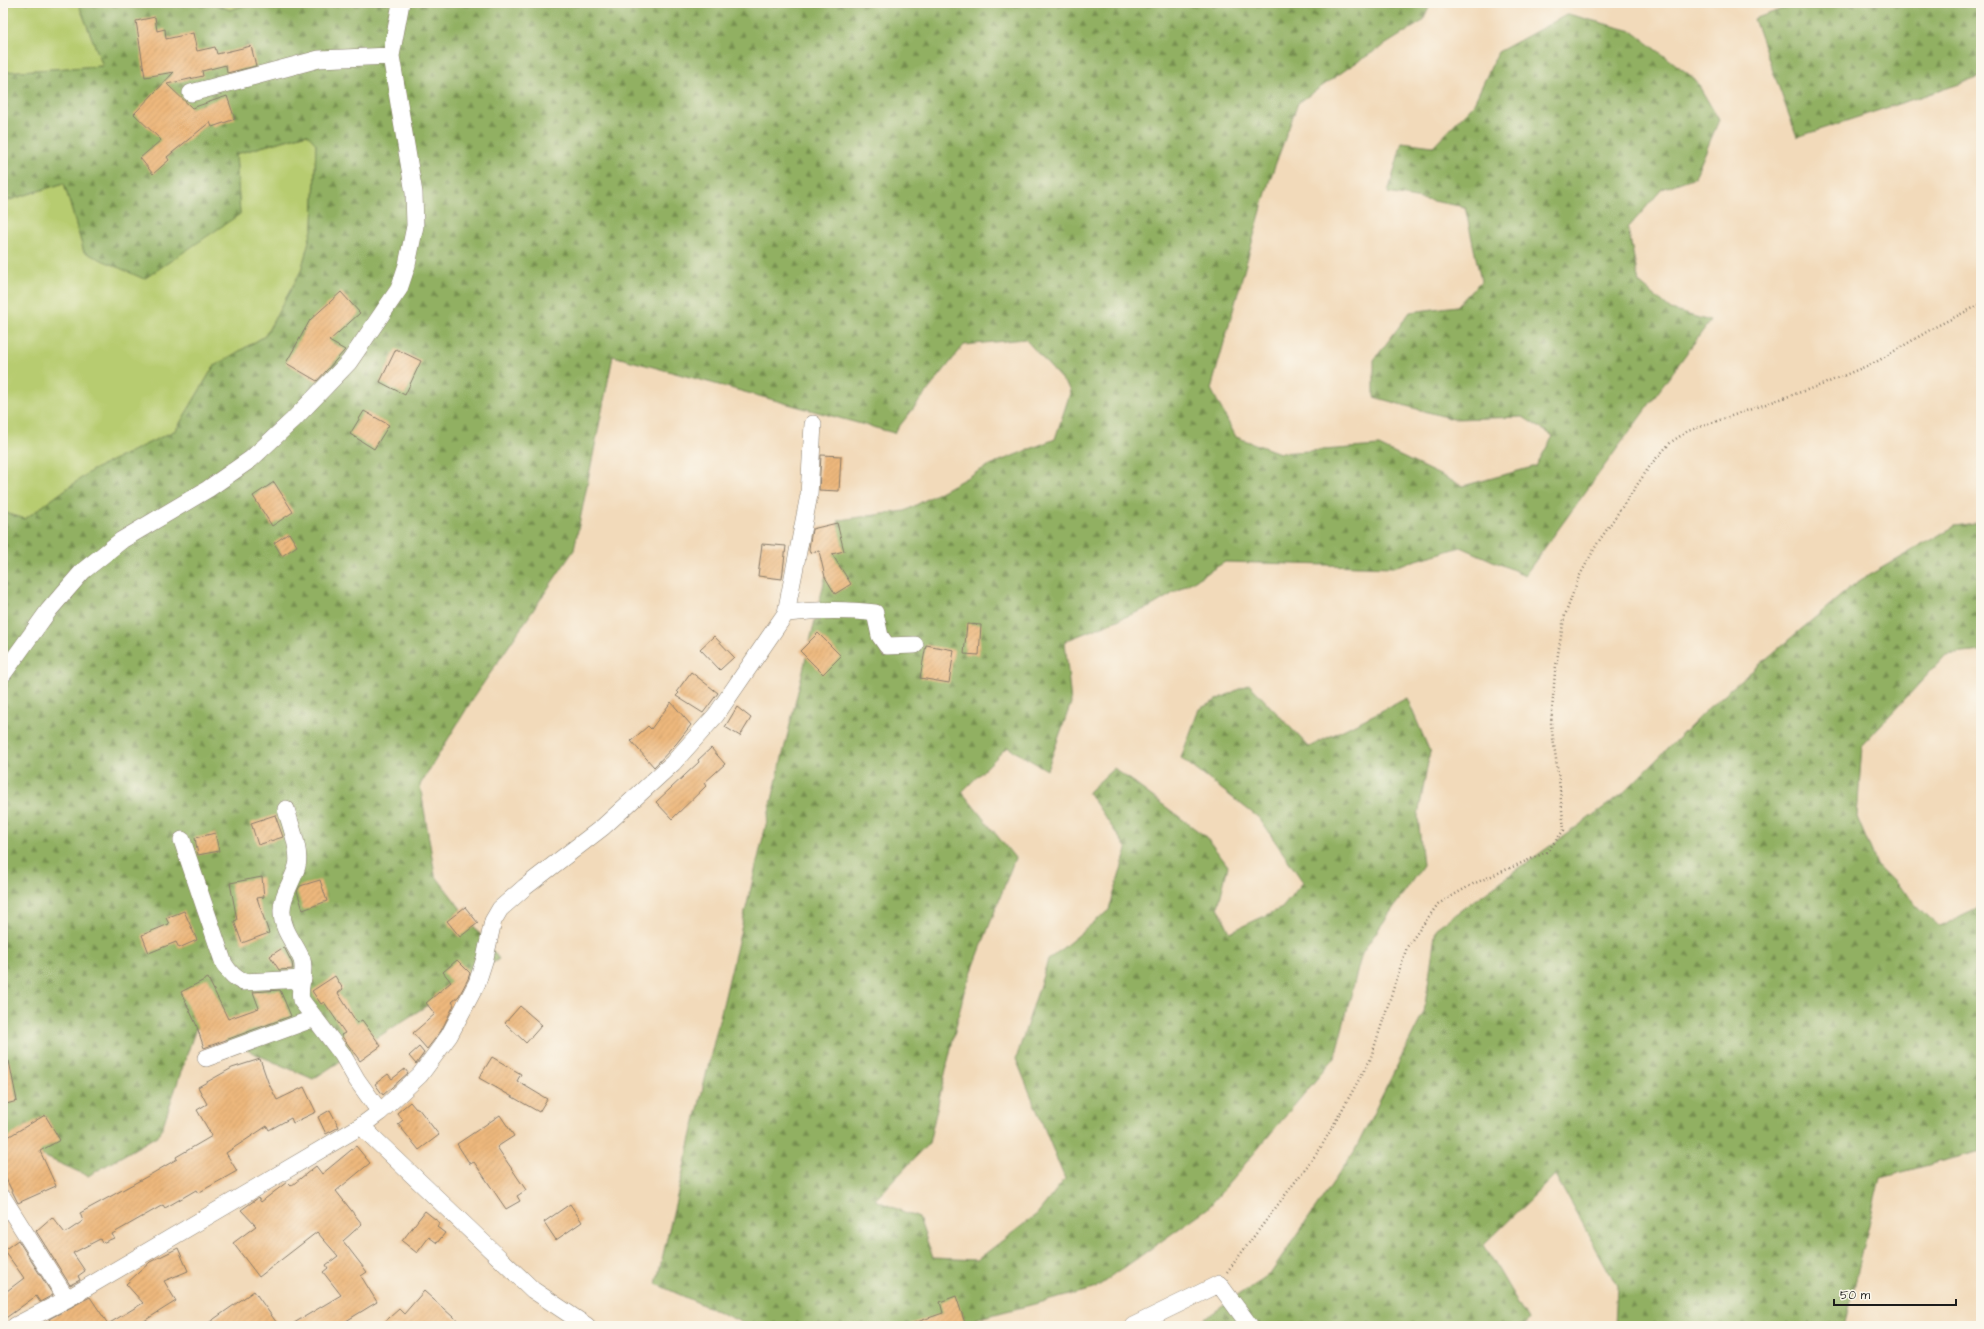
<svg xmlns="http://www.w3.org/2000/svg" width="1984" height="1329" viewBox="0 0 1984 1329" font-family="'Architects Daughter',sans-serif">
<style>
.grass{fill:#b7cc70;stroke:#6a7446}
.forest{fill:url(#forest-firs);stroke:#56663f}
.building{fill:url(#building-hatch)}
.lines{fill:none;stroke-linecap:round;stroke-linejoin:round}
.minor-casing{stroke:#877b6b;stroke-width:18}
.path{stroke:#877b6b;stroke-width:2.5;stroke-dasharray:1 3;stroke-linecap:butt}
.minor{stroke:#fff;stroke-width:17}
</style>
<defs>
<pattern id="forest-firs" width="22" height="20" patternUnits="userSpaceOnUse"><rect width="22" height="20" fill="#91b062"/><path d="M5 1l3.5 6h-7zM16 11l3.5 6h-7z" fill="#768e50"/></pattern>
<pattern id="building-hatch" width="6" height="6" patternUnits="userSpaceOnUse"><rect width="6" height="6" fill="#edb87d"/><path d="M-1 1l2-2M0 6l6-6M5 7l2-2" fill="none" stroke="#cb9e6b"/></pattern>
</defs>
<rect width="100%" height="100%" fill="#fbf7ec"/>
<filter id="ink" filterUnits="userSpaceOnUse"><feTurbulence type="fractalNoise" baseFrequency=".025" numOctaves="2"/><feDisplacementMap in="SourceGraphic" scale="8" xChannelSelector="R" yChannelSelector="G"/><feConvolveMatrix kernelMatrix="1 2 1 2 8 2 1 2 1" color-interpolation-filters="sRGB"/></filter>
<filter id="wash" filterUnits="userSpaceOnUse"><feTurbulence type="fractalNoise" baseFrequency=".012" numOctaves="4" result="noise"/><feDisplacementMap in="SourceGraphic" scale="16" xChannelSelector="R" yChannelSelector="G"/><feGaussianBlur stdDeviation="0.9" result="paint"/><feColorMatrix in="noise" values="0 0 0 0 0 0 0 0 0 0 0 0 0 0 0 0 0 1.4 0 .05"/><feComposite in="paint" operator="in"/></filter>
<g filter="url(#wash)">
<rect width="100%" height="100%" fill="#f2daba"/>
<path class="grass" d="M3,3h73l3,2 24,61 -100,6z
M211,3h40l-21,7z
M308,134l8,9 -3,84 -12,44 -36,65 -51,30 -38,64 -85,41 -66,48 -22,-7v-310l61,-19 20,69 156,-38 -4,-60z"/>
<path class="forest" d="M76,3h135l19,7 21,-7h1180l-8,18 -72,45 -53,37 -29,79 -58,207 25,48 44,16 99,-7 84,40 73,-20 17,-30 -30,-19 -70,2 -79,-22v-37l36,-48 47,-6 24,-25 -16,-74 -77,-14 14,-51 31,4 40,-41 25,-53 70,-38 64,17 63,48 24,41 -24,57 -33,12 -34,39 11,55 32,27 39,11 -185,254 -64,-28 -68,20 -168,-5 -75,45 -85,34 6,62 -24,67 -40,-23 -45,45 53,66 -51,134 -35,151 -54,57 44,18 14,40 44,2 60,-46 28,-35 -49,-120 32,-99 61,-50 18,-61 -39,-57 26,-24 92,69 22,29 -10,41 12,25 52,-24 21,-26 -44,-64 -78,-60 18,-49 50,-25 60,63 98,-49 23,54 -12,64 5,49 -61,88 -27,104 -127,151 -114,81 -119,30 3,7h-228l-94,-42 183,-764 66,-9 85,-46 65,-26 16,-49 -46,-51 -61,6 -70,88 -281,-77 -39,194 -102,150 -52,85 15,90 64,84 -186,120 -117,-51 -36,106 -72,42 -85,-38v-626l22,7 66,-48 85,-41 38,-64 51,-30 36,-65 12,-45 3,-82 -9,-10 -71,20 4,60 -96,65 -60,-27 -20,-69 -61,19v-130l100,-6 -24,-61z
M1799,3h182v74l-184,60 -43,-118z
M1981,522v129l-35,4 -84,90 -5,72 20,48 62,62 42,-20v244l-101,27 -35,148h-230l2,-40 -62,-111 -71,70 44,75 -4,6h-330l77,-53 83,-121 70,-140 12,-84 185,-133 86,-86 150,-127 98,-56z"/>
<g id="blocks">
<path class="building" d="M155,17l2,14 8,-2 1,10 27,-6 4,18 18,-4 2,7 34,-8 5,20 -29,7 -1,-8 -24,6 1,5 -36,8 25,24 35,-12 8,23 -23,8 -2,-5 -43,35 2,3 -16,14 -13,-16 21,-18 -27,-26 40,-42 -29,5 -9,-56z
M341,292l19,21 -31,28 16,9 -28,31 -31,-18 24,-43z
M396,349l25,12 -16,34 -25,-13z
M364,411l25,14 -15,24 -24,-15z
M821,455l20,1 -2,35 -20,-1z
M274,482l19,30 -21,14 -19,-30z
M837,523l7,28 -12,3 19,30 -16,10 -10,-17 -6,-26 -9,2 -1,-4 3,-20z
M289,533l8,13 -15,10 -8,-13z
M762,544l24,2 -4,33 -24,-3z
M967,624l14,1 -2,30 -15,-1z
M818,633l23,23 -18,18 -23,-23z
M714,636l20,21 -14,13 -20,-21z
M926,645l28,5 -5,33 -29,-5z
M691,672l27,21 -15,20 -27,-17 3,-3 -2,-2z
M671,702l20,23 -15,19 -22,23 -23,-26 17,-15 3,3z
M737,707l14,11 -11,18 -15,-9z
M711,748l14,16 -21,19 2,3 -34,33 -16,-17 43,-40 -1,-2z
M275,815l8,22 -25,8 -7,-22z
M215,833l4,18 -21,4 -3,-17z
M262,877l2,20 -7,1 12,35 -27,10 -8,-22 3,-1 -7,-37z
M320,880l7,21 -24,9 -6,-19 3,-5z
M465,907l13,16 -18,14 -13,-16z
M184,911l13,29 -18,8 -3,-6 -27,11 -7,-18 27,-11 -3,-6z
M284,947l8,16 1,6 -14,1 -9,-14z
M457,960l13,13 -2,6 -9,17 -7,6 2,3 -13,26 -14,18 -14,-16 22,-19 -9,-11 25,-21 -8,-10z
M335,976l8,13 -5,4 19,30 5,-3 19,26 -21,15 -19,-26 4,-2 -21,-31 -3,2 -9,-13z
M208,978l20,41 31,-11 -6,-16 27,-2 11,26 -87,32 -8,-24 -15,-32z
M520,1006l22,19 -16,18 -21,-20z
M419,1047l5,6 -8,11 -7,-8z
M492,1057l29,17 -4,7 30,18 -8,13 -60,-34z
M260,1059l8,23 9,18 27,-13 12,25 -23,11 -2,-5 -22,12 -2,-4 -41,27 11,18 -39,22 -2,-3 -31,18 -2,-3 -51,29 2,4 -12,5 -2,-4 -27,14 12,18 -7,5 2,4 -10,5 -34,-54 16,-14 13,16 18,-12 -3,-8 68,-37 29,-17 -1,-2 36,-21 -15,-26 10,-6 -9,-17 34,-19z
M9,1061l8,40 -14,4v-43z
M405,1069l3,4 -25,22 -8,-11 13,-10 4,5z
M410,1102l6,7 2,-1 21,27 -20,15 -21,-26 5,-4 -6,-7z
M330,1110l9,17 -13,7 -8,-17z
M45,1115l15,25 -20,11 16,35 -38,17 -15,-30v-33z
M500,1115l14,21 -17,11 29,43 -9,6 3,5 -14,8 -32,-47 -4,2 -13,-20z
M356,1146l14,17 -34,28 26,33 -19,17 24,31 -6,4 16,26 -39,24h-49l52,-31 -18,-23 5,-4 -2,-3 12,-9 -21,-24 -58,45 -26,-34 23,-17 -15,-16 17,-12 3,4 26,-20 4,4 25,-20 6,8z
M570,1204l12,18 -26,18 -12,-18z
M425,1211l15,12 -3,4 8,6 -8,10 -8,-6 -12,16 -15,-12z
M18,1240l35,55 -13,7 -4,-6 -33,24v-26l21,-16 -20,-28z
M178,1248l10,23 -24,10 12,20 -40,25h-83l-4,-7 41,-22 18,27 35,-21 -17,-19 24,-22z
M254,1291l25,35h-75z
M424,1291l39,35h-83l19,-17 5,5z
M956,1296l10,30h-54l-1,-2 32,-11 -3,-11z"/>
</g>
</g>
<g filter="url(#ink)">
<use href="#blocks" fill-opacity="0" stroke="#877b6b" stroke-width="1"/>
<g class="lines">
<defs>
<path id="minor" d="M191,93l128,-34 72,-3
M786,613c31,-3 59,-4 89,0l5,23 7,10 28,-1
M3,674l46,-64 34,-39 39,-31 86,-51 43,-30 42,-39 56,-58 50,-73 8,-24 8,-39 -1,-33 -23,-137 10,-53
M286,809c4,15 15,42 11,57 -4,15 -16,30 -15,46 0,19 14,32 20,48 4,13 -4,27 -1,40l41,54 15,26 23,32
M182,840l42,124c5,8 10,14 19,18l60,-3
M206,1058l109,-40
M361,1126l172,164 54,36
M3,1198l64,101
M15,1326l52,-27 294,-173 19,-14 40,-37 29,-39 28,-53 8,-25 8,-37 7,-12 25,-22 78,-60 70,-64 43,-48 70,-102 23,-118 4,-71
M1133,1326l86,-42 31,42"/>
</defs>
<use href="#minor" class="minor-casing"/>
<path class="path" d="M1227,1272l93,-123 50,-89 37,-113 31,-43 35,-20 74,-32 17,-22 -5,-50 -8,-56 4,-52 9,-54 15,-41 18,-33 55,-81 19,-21 17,-11 136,-47 52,-22 59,-35 46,-23"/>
<use href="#minor" class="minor"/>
</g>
</g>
<rect width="1984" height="1329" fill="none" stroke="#fbf7ec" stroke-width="16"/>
<path d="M1834 1299v6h122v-6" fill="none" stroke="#1c1c1c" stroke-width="2"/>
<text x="1840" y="1299" font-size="12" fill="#1c1c1c" stroke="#fbf7ec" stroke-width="3" paint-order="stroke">50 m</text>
</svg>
